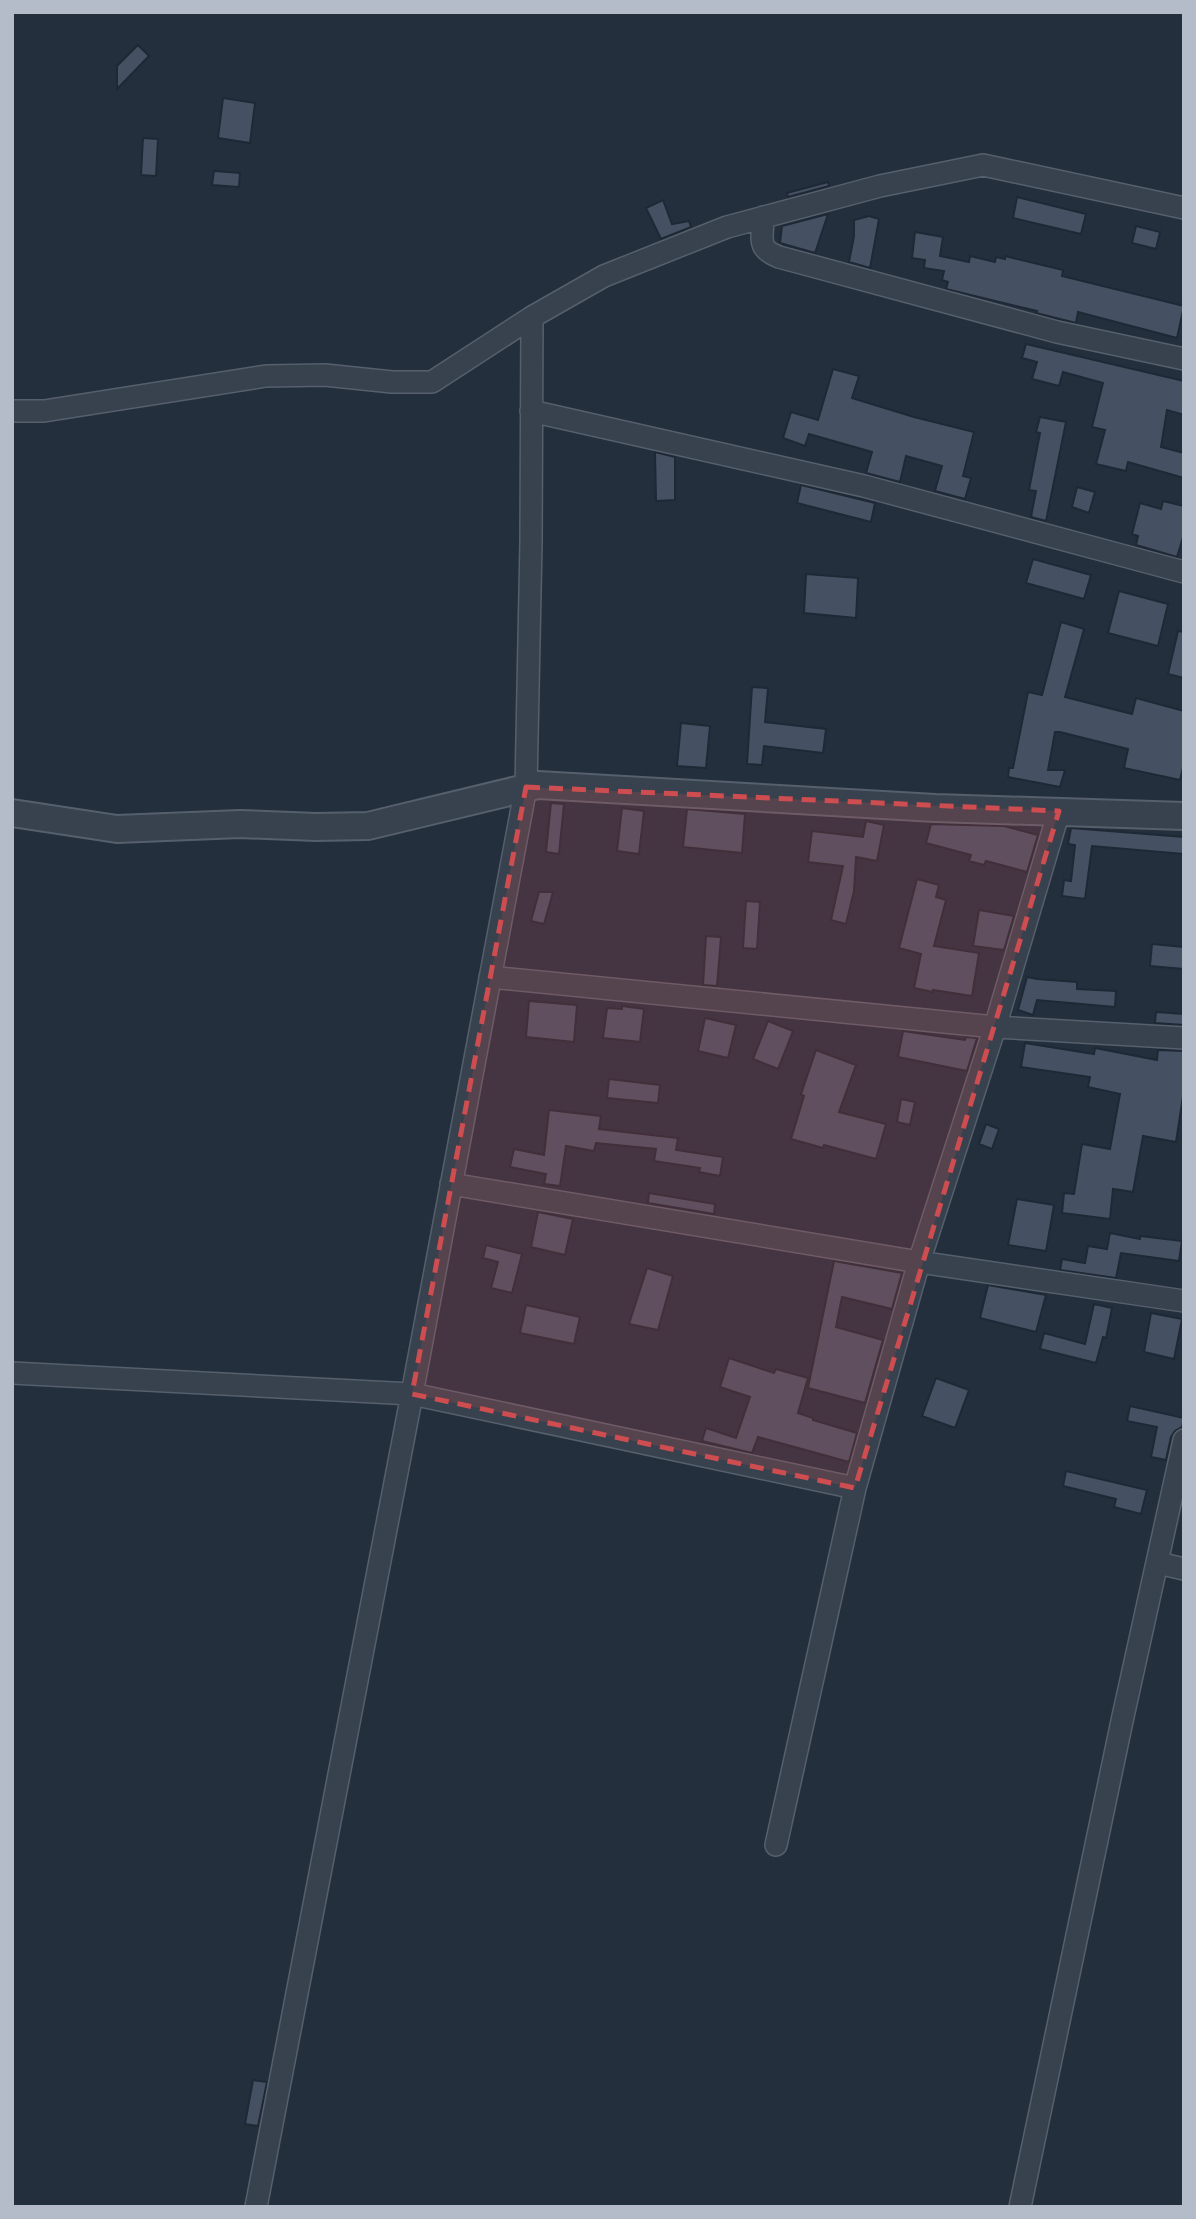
<svg xmlns="http://www.w3.org/2000/svg" width="1196" height="2219" viewBox="0 0 1196 2219" font-family="Ubuntu,sans-serif">
<style>
.building{fill:#455162;stroke:#1f2835;stroke-width:2}
.lines{fill:none;stroke-linecap:round;stroke-linejoin:round}
.minor-casing{stroke:#565f6c;stroke-width:24}
.tertiary-casing{stroke:#565f6c;stroke-width:30}
.minor{stroke:#38414e;stroke-width:21}
.tertiary{stroke:#38414e;stroke-width:26}
.marked{fill:#ce4d50;fill-opacity:0.2;stroke:#ce4d50;stroke-width:5;stroke-dasharray:14 9;stroke-linejoin:round}
</style>
<rect width="100%" height="100%" fill="#242f3e"/>
<path class="building" d="M138,45l11,11 -32,33v-23z
M223,98l32,5 -5,40 -32,-5z
M143,138l15,1 -2,37 -15,-1z
M214,171l26,2 -1,14 -27,-2z
M828,182l1,4 -41,11 -1,-4z
M1017,197l69,17 -5,20 -68,-16z
M663,200l9,24 17,-3 2,6 -30,12 -15,-31z
M828,214l-13,39 -35,-10 2,-17z
M869,216l10,3 -9,49 -21,-6 5,-26v-16z
M1136,226l24,6 -4,17 -24,-6z
M915,232l28,5 -3,19 29,6 1,-6 25,6 1,-5 9,2v-3l58,14 -1,6 122,30 -7,32 -99,-26 -2,11 -40,-10 1,-2 -91,-22 2,-7 -6,-2 2,-9 -20,-3 1,-8 -13,-2z
M1026,344l158,37v34l-17,-5 -6,37 23,6v25l-56,-16 -2,9 -30,-7 9,-34 -13,-3 11,-44 -40,-11 -4,14 -27,-7 5,-17 -15,-4z
M833,369l26,7 -7,22 62,19 60,15 -11,44 8,2 -6,21 -30,-8 7,-25 -36,-10 -6,26 -34,-9 6,-21 -63,-18 -4,12 -22,-8 8,-26 27,8z
M1040,417l26,5 -20,99 -15,-4 5,-26 -7,-1 11,-57 -4,-1z
M655,452l20,5v43l-19,1z
M801,485l74,18 -4,19 -74,-19z
M1077,487l18,5 -6,21 -17,-6z
M1163,501l21,5v28l-7,23 -41,-12 2,-9 -6,-2 8,-31 21,6z
M1033,559l58,16 -7,24 -58,-16z
M806,574l52,4 -2,40 -52,-5z
M1119,591l49,13 -10,42 -50,-13z
M1061,622l23,7 -19,68 67,17 4,-16 48,13v53l-4,16 -56,-12 4,-19 -68,-17h-5l-7,38h17l-5,17 -52,-10 1,-9h4l15,-76 14,3z
M1178,631l6,1v46l-16,-4z
M752,687l16,1 -3,34 61,7 -3,24 -59,-7 -2,19 -15,-1z
M681,723l29,3 -4,42 -29,-2z
M551,803l13,1 -5,50 -13,-2z
M622,808l22,3 -5,43 -22,-3z
M687,809l58,5 -3,39 -59,-6z
M866,821l18,4 -7,36 -21,-4 -2,34 -8,33 -15,-4 12,-54 -35,-4 4,-31 51,6z
M931,824l73,2 34,9 -11,37 -41,-11 -2,4 -15,-4 2,-6 -45,-12z
M1071,828l113,9v17l-92,-8 -7,53 -23,-3 2,-16 7,1 4,-36 -7,-1z
M917,879l22,6 -3,12 10,3 -12,46 45,7 -7,43 -39,-6v2l-19,-4 7,-34 -22,-6z
M539,892h14l-9,32 -13,-3z
M746,901l14,1 -3,47 -14,-1z
M979,910l35,6 -10,34 -31,-4z
M706,936l15,1 -4,49 -14,-1z
M1152,944l32,3v22l-34,-3z
M1027,977l10,2 40,3v7l39,2 -1,16 -78,-7 -4,15 -15,-5z
M529,1001l48,4 -3,37 -48,-5z
M622,1006l22,3 -4,33 -37,-4 4,-30 15,1z
M1156,1012l28,2v11l-29,-2z
M705,1018l31,7 -8,33 -30,-7z
M768,1021l25,10 -15,38 -25,-10z
M903,1031l62,9 1,-3 11,1 -10,33 -69,-14z
M1025,1043l69,11 1,-6 62,12 1,-10 26,1v39l-8,52 -33,-6 -10,56 -20,-3 -3,30 -48,-6 2,-20 10,1 8,-50 28,5 10,-55 -32,-7 2,-10 -69,-10z
M816,1050l40,15 -17,47 47,12 -10,35 -52,-14 -1,3 -32,-9 13,-43 -3,-2z
M609,1079l51,6 -2,18 -51,-5z
M901,1099l14,3 -5,23 -13,-3z
M549,1110l52,6 -2,13 79,9 -2,12 47,7 -3,19 -21,-4 1,-4 -46,-7 2,-12 -60,-6 -2,8 -28,-5 -6,40 -16,-2 2,-10 -36,-7 4,-18 30,6z
M986,1124l13,5 -7,20 -13,-5z
M649,1193l66,11 -1,10 -66,-11z
M1017,1199l37,6 -8,46 -38,-6z
M538,1212l35,7 -8,36 -34,-8z
M1110,1233l30,6v-3l42,5 -3,20 -58,-8 -5,25 -56,-8 2,-11 23,4 3,-17 19,3z
M486,1245l36,9 -10,39 -21,-5 7,-26 -15,-4z
M834,1261l68,12 -10,36 -50,-12 -6,30 47,13 -18,63 -57,-15z
M647,1268l26,8 -15,54 -29,-6z
M988,1285l58,10 -10,37 -56,-14z
M1094,1304l18,4 -6,30 -3,-1 -7,26 -56,-14 4,-16 41,11z
M526,1305l54,12 -6,27 -54,-11z
M1151,1313l31,6 -8,40 -30,-7z
M729,1358l45,15 2,-4 32,9 -10,35 15,5v2l44,13 -8,29 -91,-25 -6,16 -50,-12 4,-13 30,10 14,-41 -30,-10z
M936,1378l33,12 -14,38 -33,-12z
M1130,1406l54,12 -2,9 -7,4 -4,6 -5,23 -15,-3 6,-30 -30,-6z
M1066,1471l81,19 -6,24 -27,-7 2,-8 -53,-13z
M253,2080l14,2 -9,44 -13,-2z"/>
<g class="lines">
<defs>
<path id="minor" d="M763,217c0,22 -7,31 16,40l278,75 127,27
M12,411h32l222,-35 59,-1 67,7h40l100,-65 72,-41 123,-49 153,-41 103,-21 201,43
M531,411l333,75 320,86
M490,977l505,50 189,11
M451,1184l468,78 265,39
M12,1373l400,21 443,94
M1158,1563l26,6
M776,1845l79,-357 64,-226 76,-235 64,-216
M256,2207l156,-813 114,-607 5,-245 1,-225
M1020,2207l102,-486 62,-281"/>
<path id="tertiary" d="M12,813l105,16 123,-5 76,3 52,-1 170,-41 397,23 249,8"/>
</defs>
<use href="#minor" class="minor-casing"/>
<use href="#tertiary" class="tertiary-casing"/>
<use href="#minor" class="minor"/>
<use href="#tertiary" class="tertiary"/>
</g>
<path class="marked" d="M526,787l533,24 -204,677 -443,-94z"/>
<rect width="1196" height="2219" fill="none" stroke="#b4bcc9" stroke-width="28"/>
</svg>
